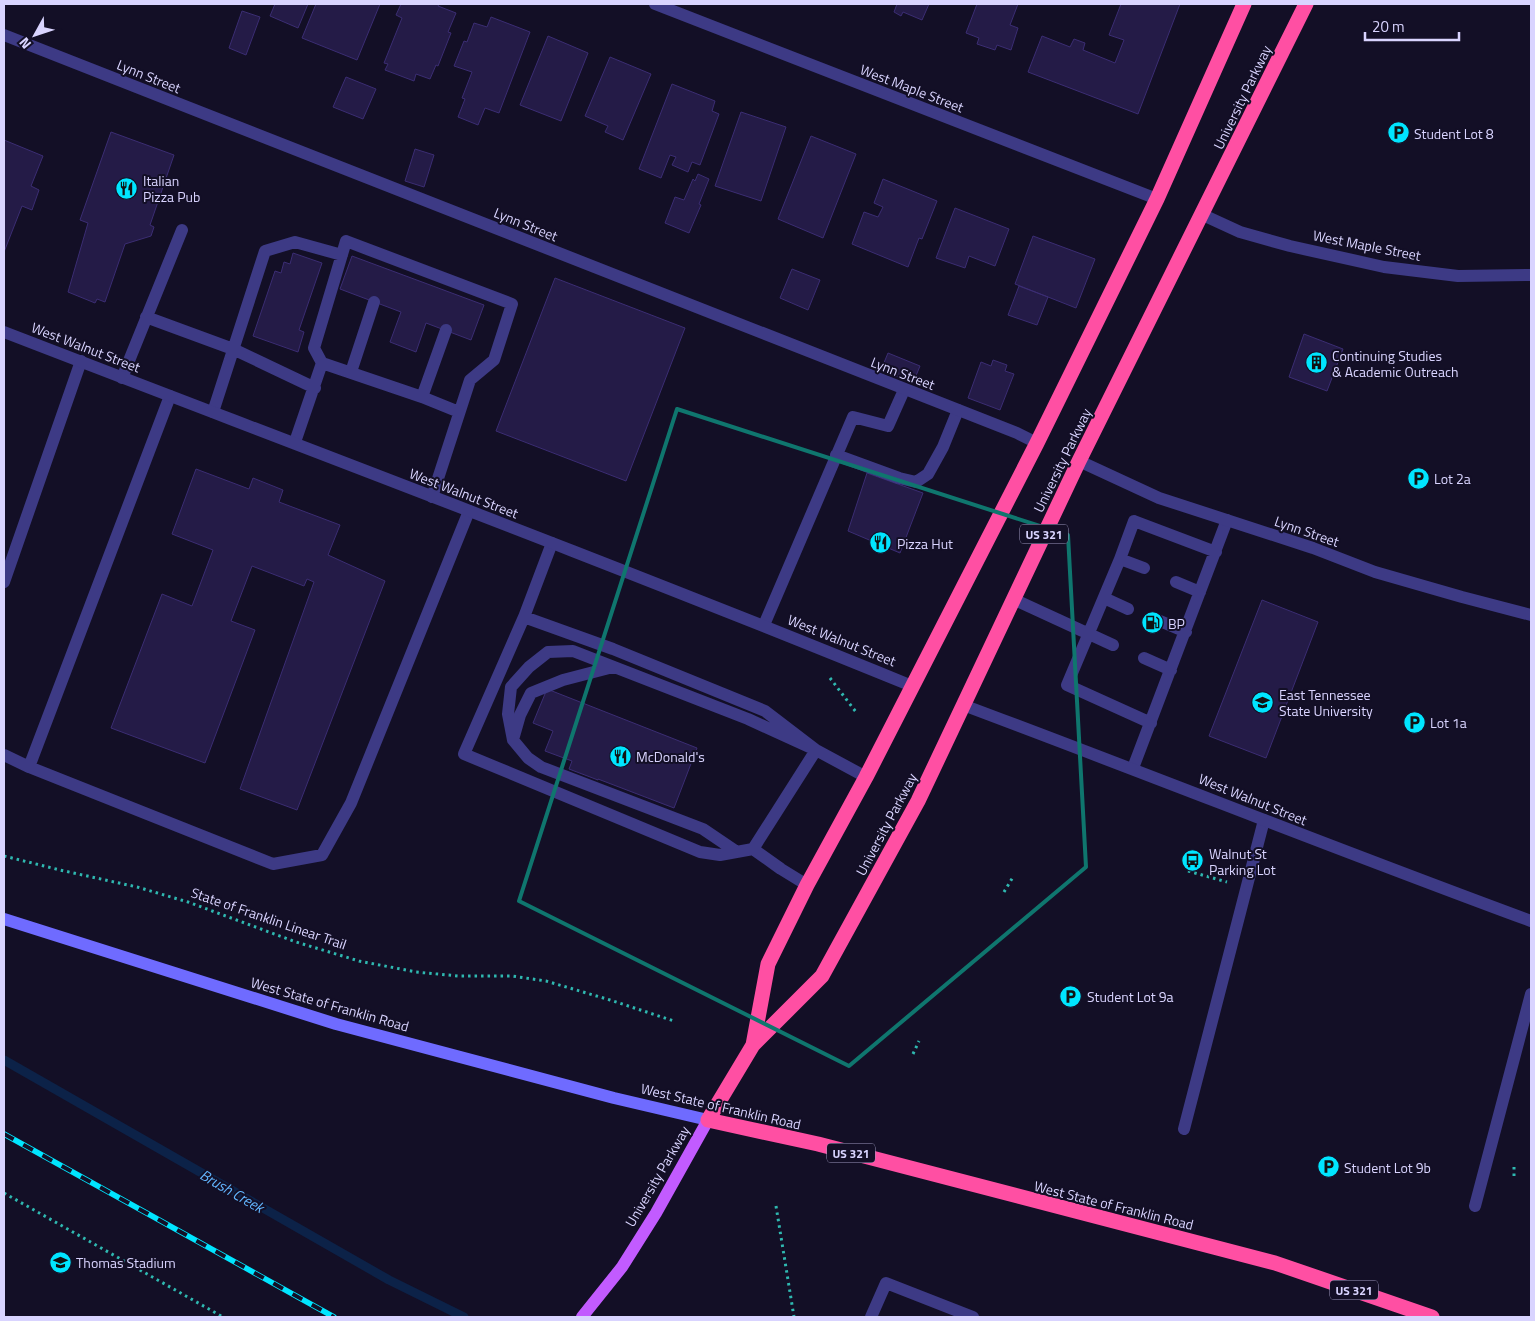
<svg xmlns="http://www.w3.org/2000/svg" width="1535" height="1321" viewBox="0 0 1535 1321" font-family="'Titillium Web',sans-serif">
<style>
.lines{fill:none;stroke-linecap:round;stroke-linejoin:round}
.stream{stroke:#0c2248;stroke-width:9}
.building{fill:#241b47;stroke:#3b2d73}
.path{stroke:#2fb8b0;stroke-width:3;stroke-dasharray:2.5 4;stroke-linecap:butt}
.lane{stroke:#3d3a85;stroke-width:12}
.street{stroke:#3d3a85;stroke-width:12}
.secondary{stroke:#6f6bff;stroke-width:12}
.primary{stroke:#c25bff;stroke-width:12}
.highway{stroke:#ff4fa3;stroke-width:15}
.rail-casing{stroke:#00e5ff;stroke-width:5.5}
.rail{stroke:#130f26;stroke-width:4;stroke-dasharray:11;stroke-linecap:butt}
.marked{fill:none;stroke:#0f766e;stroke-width:4;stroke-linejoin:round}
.labels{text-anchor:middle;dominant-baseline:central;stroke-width:4;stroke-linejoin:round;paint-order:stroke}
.shield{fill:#130f26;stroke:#9e99be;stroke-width:1}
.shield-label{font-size:12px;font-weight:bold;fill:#d9d4ff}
.street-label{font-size:14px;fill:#d9d4ff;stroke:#130f26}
.poi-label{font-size:14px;fill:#d9d4ff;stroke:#130f26;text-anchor:start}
.water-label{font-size:15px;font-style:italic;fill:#62b6ff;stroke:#130f26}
</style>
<rect width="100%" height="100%" fill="#130f26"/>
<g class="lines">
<path class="stream" d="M4,1060l385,220 75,37"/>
</g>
<path class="building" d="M275,4h33l-10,24 -28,-12z
M316,4h64l-23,56 -55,-22z
M401,4h38l-1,2 18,7 -8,19 3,1 -13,33 -2,-1 -6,14 -14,-5 -2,7 -29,-11 3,-6 -4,-1 18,-45 -6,-3z
M897,4h32l-7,16 -19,-8 -2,4 -7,-4z
M977,4h41l-8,21 8,3 -7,22 -14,-5 -2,5 -18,-6 2,-6 -13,-5z
M1121,4h59l-42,110 -110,-42 14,-36 28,11 4,-8 11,4 -2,7 32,13 9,-23 -15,-5z
M242,11l18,6 -14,38 -17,-7z
M491,17l39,15 -31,81 -14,-5 -7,17 -20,-8 7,-18 -3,-1 10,-26 -18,-6 10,-25 3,1 7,-19 13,4z
M548,36l40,17 -27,68 -41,-16z
M610,57l41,17 -28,66 -18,-8 3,-6 -23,-10z
M346,77l30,12 -13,30 -30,-12z
M672,84l43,17 -3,10 7,3 -19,51 -8,-3 -4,10 -16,-7 4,-8 -6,-2 -9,23 -22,-9z
M741,112l45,15 -25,74 -46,-15z
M111,132l63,23 -24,70 4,2 -3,9 -26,8 -20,58 -8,-3 -2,4 -27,-11 20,-69 -8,-3z
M811,136l45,18 -33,84 -45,-19z
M4,140l39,16 -12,30 8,4 -7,20 -10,-4 -18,46z
M415,149l19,6 -10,32 -19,-6z
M698,174l11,5 -10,25 2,1 -12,28 -24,-10 10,-26 9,3 9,-21 2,2z
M883,179l54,22 -15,38 -3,-1 -11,29 -56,-23 12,-32 14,5 5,-10 -9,-4z
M955,208l54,21 -14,37 -26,-10 -4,12 -29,-10z
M1033,236l62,23 -19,49 -61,-24z
M293,253l29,10 -23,67 5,2 -6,20 -45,-16 22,-65 6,2 3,-11 6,2z
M352,256l132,49 -13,35 -45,-17 -10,29 -26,-10 11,-30 -61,-23z
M792,269l28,11 -12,30 -28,-12z
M555,278l130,50 -59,153 -130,-50z
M1019,286l29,11 -11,28 -29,-10z
M1304,334l39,15 -16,42 -38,-14z
M888,353l32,13 -7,17 -32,-13z
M993,360l14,5 -2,6 9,3 -14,36 -32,-12 13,-36 10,4z
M196,469l53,20 4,-11 30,12 -4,12 61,23 -12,30 57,26 -88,229 -57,-21 74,-207 -7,-3 -3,7 -52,-20 -21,55 24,9 -50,133 -94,-35 51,-134 30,12 21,-56 -41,-16z
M867,473l56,20 -23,60 -52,-22z
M1262,600l56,22 -52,136 -57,-22z
M547,689l150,59 -23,60 -76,-29v1l-29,-11 3,-8 -27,-10 8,-20 -20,-8z"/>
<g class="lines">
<path class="path" d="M830,678l26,34
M4,856l56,14 77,17 51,15 108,40 63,19 57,11 42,4h54l34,5 64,19 64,21
M1188,871l39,11
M1004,892l9,-15
M913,1054l6,-13
M1514,1176v-9
M4,1193l219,124
M776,1206l18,111"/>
<path class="lane" d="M146,317l87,32 82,39
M322,363l100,34 37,15
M351,372l23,-70
M122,378l60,-148
M170,396l-141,371 244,97 49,-9 29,-52 118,-292
M422,397l24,-67
M213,412l52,-161 30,-9 47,13
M295,442l27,-79 -8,-15 32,-107 166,63 -18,56 -24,20 -38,117
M836,455l63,23 17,4 12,-8 15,-27 15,-37
M1120,559l24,9
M4,582l77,-221
M1176,582l24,10
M1104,598l24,11
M1013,599l100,46
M524,617l28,-74
M1160,621l26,11
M764,625l89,-208 35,9 16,-36
M1144,658l27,12
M1151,723l-84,-38 53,-126 14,-38 82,31
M514,736l6,-21 11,-22 32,-13 50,-13
M4,755l25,12
M1133,768l94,-248
M753,849l63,-99
M737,852l-34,-23 -162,-62 -13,-9 -15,-18 -5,-26 3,-27 18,-20 19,-15 25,-1 175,68 68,31 50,27
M807,885l-26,-16 -28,-20 -33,6 -20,-3 -236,-98 60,-137 89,32 152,62 51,39
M1184,1129l80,-309
M1475,1206l56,-212
M871,1317l15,-34 87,34"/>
<path class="street" d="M655,4l502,195
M4,35l1013,398 20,10
M1203,215l37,17 50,14 94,21 74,9 73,-1
M4,332c303,117 607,231 908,354
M1079,461l80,37 154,50 62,24 87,25 69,18
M963,705c190,71 378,146 568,216"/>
<path class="secondary" d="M4,919l332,105 278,74 94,22"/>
<path class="primary" d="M582,1317l40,-50 34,-54 52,-93"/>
<path class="highway" d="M1306,4l-227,457 -161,340 -96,175 -69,69 -45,75 110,24 457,119 157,54
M753,1045l15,-81 39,-79 59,-108 171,-334 120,-244 87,-195"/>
<defs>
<path id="rail" d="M4,1134l330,183"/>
</defs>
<use href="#rail" class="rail-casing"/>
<use href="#rail" class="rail"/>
</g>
<path class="marked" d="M677,409l391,126 18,332 -237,199 -330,-165z"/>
<defs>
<symbol id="parking-disc" viewBox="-11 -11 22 22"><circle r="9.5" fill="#00e5ff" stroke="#130f26"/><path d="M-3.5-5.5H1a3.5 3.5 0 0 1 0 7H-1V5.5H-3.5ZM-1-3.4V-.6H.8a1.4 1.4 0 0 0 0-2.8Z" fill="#111"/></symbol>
<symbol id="restaurant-disc" viewBox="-11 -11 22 22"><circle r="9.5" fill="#00e5ff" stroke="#130f26"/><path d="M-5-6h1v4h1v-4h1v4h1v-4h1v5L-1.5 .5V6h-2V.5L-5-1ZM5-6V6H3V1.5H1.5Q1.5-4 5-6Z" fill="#111"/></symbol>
<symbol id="building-disc" viewBox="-11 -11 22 22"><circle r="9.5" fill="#00e5ff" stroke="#130f26"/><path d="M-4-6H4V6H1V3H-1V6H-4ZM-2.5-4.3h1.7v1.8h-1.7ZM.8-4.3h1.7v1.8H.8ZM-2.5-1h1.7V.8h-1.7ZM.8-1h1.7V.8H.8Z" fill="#111"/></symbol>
<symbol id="fuel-disc" viewBox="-11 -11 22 22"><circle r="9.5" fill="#00e5ff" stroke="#130f26"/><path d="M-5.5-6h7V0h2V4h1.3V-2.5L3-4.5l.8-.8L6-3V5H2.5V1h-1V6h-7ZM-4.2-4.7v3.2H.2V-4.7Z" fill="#111"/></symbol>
<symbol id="university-disc" viewBox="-11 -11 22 22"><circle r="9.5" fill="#00e5ff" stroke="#130f26"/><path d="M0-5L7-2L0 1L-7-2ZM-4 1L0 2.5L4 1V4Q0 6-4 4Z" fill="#111"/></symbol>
<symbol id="bus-disc" viewBox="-11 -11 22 22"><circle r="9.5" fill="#00e5ff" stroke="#130f26"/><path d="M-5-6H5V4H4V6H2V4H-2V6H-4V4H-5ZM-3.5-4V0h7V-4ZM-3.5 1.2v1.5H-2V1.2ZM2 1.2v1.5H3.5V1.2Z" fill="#111"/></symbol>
</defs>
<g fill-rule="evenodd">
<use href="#parking-disc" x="1386" y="120" width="25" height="25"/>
<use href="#restaurant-disc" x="114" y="176" width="25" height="25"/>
<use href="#building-disc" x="1304" y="350" width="25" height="25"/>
<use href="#parking-disc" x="1406" y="466" width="25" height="25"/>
<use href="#restaurant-disc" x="868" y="530" width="25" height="25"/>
<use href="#fuel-disc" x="1140" y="610" width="25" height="25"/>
<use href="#university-disc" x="1250" y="690" width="25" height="25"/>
<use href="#parking-disc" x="1402" y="710" width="25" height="25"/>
<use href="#restaurant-disc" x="608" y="744" width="25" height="25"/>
<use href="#bus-disc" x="1180" y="848" width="25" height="25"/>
<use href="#parking-disc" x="1058" y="984" width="25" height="25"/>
<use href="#parking-disc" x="1316" y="1154" width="25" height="25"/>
<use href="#university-disc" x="48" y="1250" width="25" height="25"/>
</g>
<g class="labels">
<g class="shield">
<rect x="1020" y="524.5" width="48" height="19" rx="4"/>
<rect x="827" y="1143.5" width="48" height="19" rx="4"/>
<rect x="1330" y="1280.5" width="48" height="19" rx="4"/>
</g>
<g class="shield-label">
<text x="1044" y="534">US 321</text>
<text x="851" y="1153">US 321</text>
<text x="1354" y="1290">US 321</text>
</g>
<g class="street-label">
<text transform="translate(149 76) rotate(22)">Lynn Street</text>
<text transform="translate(912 88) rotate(21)">West Maple Street</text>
<text transform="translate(1242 97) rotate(-64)">University Parkway</text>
<text transform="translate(526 224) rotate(22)">Lynn Street</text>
<text transform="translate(1367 245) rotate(11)">West Maple Street</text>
<text transform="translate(86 347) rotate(21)">West Walnut Street</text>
<text transform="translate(903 373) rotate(21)">Lynn Street</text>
<text transform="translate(1062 460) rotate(-64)">University Parkway</text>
<text transform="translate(464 493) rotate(21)">West Walnut Street</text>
<text transform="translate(1307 531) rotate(19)">Lynn Street</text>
<text transform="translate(842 640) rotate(22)">West Walnut Street</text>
<text transform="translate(1253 799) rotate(22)">West Walnut Street</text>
<text transform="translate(886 824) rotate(-62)">University Parkway</text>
<text transform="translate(269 918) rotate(19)">State of Franklin Linear Trail</text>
<text transform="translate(330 1004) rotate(16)">West State of Franklin Road</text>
<text transform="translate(721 1106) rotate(13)">West State of Franklin Road</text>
<text transform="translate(657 1176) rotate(-60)">University Parkway</text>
<text transform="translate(1114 1205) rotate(14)">West State of Franklin Road</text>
</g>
<g class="poi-label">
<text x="1414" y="133">Student Lot 8</text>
<text x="143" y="180">Italian<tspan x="143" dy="16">Pizza Pub</tspan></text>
<text x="1332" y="355">Continuing Studies<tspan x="1332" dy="16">&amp; Academic Outreach</tspan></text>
<text x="1434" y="478">Lot 2a</text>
<text x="897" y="543">Pizza Hut</text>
<text x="1168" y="623">BP</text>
<text x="1279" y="694">East Tennessee<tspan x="1279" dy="16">State University</tspan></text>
<text x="1430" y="722">Lot 1a</text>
<text x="636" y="756">McDonald's</text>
<text x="1209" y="853">Walnut St<tspan x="1209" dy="16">Parking Lot</tspan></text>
<text x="1087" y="996">Student Lot 9a</text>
<text x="1344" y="1167">Student Lot 9b</text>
<text x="76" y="1262">Thomas Stadium</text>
</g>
<g class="water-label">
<text transform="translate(232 1191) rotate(30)">Brush Creek</text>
</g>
</g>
<rect width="1535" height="1321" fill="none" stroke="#d9d4ff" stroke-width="10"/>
<g transform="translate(35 35) rotate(230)" stroke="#130f26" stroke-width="4" paint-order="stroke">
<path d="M0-4L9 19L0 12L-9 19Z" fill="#d9d4ff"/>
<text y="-8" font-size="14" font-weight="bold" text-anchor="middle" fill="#d9d4ff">N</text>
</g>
<path d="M1365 32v8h94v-8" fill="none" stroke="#d9d4ff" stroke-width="2.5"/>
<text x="1372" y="32" font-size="15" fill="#d9d4ff" stroke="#130f26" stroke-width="4" paint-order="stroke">20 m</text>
</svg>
